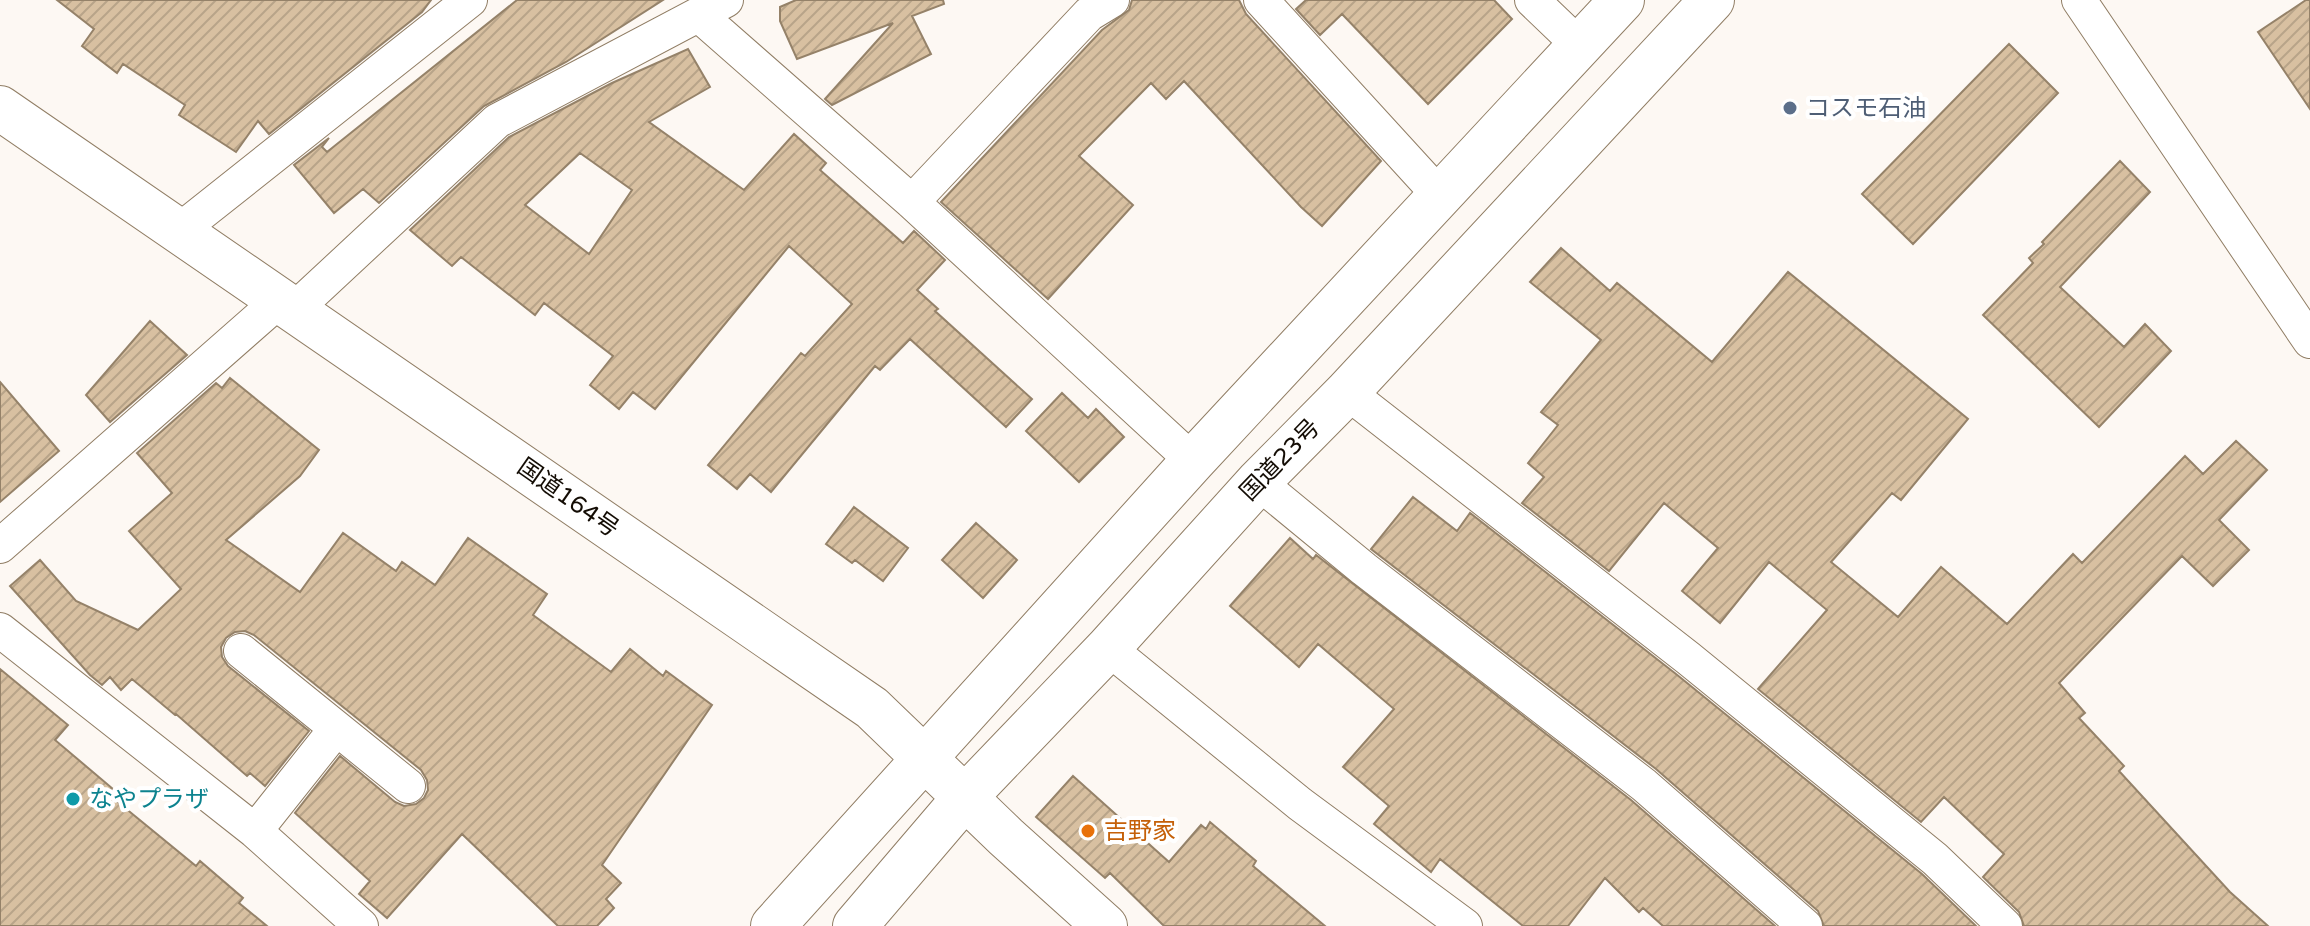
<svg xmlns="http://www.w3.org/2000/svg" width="2310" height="926" viewBox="0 0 2310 926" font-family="'Varela Round','Noto Sans JP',sans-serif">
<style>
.building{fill:url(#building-hatch);stroke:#958269;stroke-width:2;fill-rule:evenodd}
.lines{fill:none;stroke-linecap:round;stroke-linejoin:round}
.street-casing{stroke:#907d64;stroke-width:36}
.highway-casing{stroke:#907d64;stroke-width:46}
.street{stroke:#fff;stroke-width:34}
.highway{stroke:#fff;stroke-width:44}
.service-dot{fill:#5c6f8a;stroke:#fff;stroke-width:3}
.culture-dot{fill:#0f9aa8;stroke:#fff;stroke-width:3}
.food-dot{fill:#e8710a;stroke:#fff;stroke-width:3}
.labels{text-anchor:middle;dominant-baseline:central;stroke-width:8;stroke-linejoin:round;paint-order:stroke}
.service-label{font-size:24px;fill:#4e5e75;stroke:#fff;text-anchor:start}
.street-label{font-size:24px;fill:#130c04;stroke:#fff}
.culture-label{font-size:24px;fill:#0d838f;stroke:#fff;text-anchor:start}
.food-label{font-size:24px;fill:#c56008;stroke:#fff;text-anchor:start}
</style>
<defs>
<pattern id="building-hatch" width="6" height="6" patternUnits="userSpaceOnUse" patternTransform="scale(2)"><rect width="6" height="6" fill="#d8c0a1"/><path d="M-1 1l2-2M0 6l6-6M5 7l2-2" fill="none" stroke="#b8a489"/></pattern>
</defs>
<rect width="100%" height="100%" fill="#fdf8f3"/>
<path class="building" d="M57,0h374l-9,12 -153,122 -11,-13 -22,31 -57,-37 6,-10 -62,-41 -6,9 -35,-27 12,-17z
M517,0h146l-97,62 -82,44 -105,97 -16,-14 -29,24 -40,-48 35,-27 -7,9 5,5z
M796,0h147l1,4 -32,12 19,38 -99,51 -7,-6 68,-76 -96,36 -17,-38v-14z
M1132,0h107l7,14 135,147 -59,65 -21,-19 -117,-126 -18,18 -15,-16 -72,73 54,49 -85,94 -107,-97 161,-172 27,-20z
M1306,0h188l18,19 -84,85 -86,-90 -22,21 -24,-26z
M2306,0h4v109l-52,-77z
M2009,44l49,49 -145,151 -51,-50z
M688,49l22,38 -61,35 95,68 50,-56 32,29 -6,7 83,73 11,-12 31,29 -28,30 21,19 -3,2 97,88 -26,28 -96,-88 -30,31 -5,-4 -104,126 -21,-18 -13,15 -29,-24 93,-112 4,3 47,-52 -63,-58 -134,163 -22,-17 -14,17 -29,-24 23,-29 -69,-53 -9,12 -74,-58 -9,9 -42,-36 99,-93 103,-54zM580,153l52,37 -43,64 -64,-49z
M2120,161l30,31 -90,95 64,60 21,-23 26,27 -72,76 -116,-112 50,-52 -4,-5 15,-14 -2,-2z
M1561,248l49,43 7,-8 95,79 76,-90 180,147 -67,81 -9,-7 -61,69 67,55 43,-50 66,57 66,-70 9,9 103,-107 18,18 33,-33 31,29 -48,50 30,30 -36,36 -31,-30 -123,127 26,30 -6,5 45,48 -5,5 111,121 38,34h-244l-5,-14 -36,-35 21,-23 -60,-57 -23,25 -163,-133 69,-79 -58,-48 -49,61 -38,-32 36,-43 -54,-45 -55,68 -87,-68 22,-26 -16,-14 30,-38 -17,-13 60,-72 -71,-58z
M150,321l37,34 -77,67 -24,-27z
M230,378l89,72 -19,26 -74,64 74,52 43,-59 53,38 6,-9 33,23 33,-47 79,56 -14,21 78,57 19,-23 33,27 3,-5 46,34 -110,160 19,18 -15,16 8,9 -17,18h-39l-96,-92 -75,84 -28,-24 11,-13 -75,-68 45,-57 55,46 9,4 12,-2 8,-6 4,-8 -1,-10 -6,-10 -167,-135 -9,-4 -10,1 -9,6 -5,9 1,10 6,9 81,65 -44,55 -15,-13 -3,3 -71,-62 -1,1 -43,-36 -11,11 -11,-13 -8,8 -12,-10 -80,-89 30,-26 36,41 62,29 43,-41 -52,-58 43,-38 -35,-40 79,-70 6,5z
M0,382l59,69 -59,51z
M1062,393l26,25 8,-9 28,28 -45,45 -53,-51z
M1413,497l44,34 13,-18 206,161 246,200 54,52h-152l-6,-15 -162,-142 -285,-220z
M854,507l54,41 -25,33 -28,-21 -3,3 -26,-19z
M976,523l41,37 -34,38 -41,-38z
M1290,538l23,21 3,-4 315,245 144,126h-112l-20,-18 -4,4 -34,-34 -37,48h-45l-83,-67 -9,13 -57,-48 15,-18 -46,-39 51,-58 -76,-65 -19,23 -69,-61z
M0,669l68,56 -13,15 58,49 -5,5 88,72 4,-5 43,37 -4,5 28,23h-267z
M1073,776l96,86 32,-37 5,4 4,-7 46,39 -3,5 72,60h-161l-54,-53 -5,5 -69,-61z"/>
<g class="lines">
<defs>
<path id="street" d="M1261,0l180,197
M1532,0l48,46
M2079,0l231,341
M699,15l213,187 281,259
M912,202l177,-188 23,-14
M180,230l290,-230
M295,309l202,-188 229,-121
M1347,392l341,266 247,201 70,67
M1258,482l106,87 280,216 161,141
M0,546l281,-247
M0,630l255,201 106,95
M1108,648l192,156 165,122
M241,651l167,135
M255,831l81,-102"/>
<path id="highway" d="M0,108l872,600 134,129 99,89
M773,926l420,-465 429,-461
M855,926l111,-130 142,-148 150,-166 89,-90 365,-392"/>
</defs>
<use href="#street" class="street-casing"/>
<use href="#highway" class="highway-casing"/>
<use href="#street" class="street"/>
<use href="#highway" class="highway"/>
</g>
<circle class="service-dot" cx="1790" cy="108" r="8"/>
<circle class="culture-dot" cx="73" cy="799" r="8"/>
<circle class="food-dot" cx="1088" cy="831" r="8"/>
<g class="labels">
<g class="service-label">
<text x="1806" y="108">コスモ石油</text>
</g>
<g class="street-label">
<text transform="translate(1280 460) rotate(-46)">国道23号</text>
<text transform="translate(568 498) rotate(35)">国道164号</text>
</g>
<g class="culture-label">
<text x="89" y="799">なやプラザ</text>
</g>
<g class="food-label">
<text x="1104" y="831">吉野家</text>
</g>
</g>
</svg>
